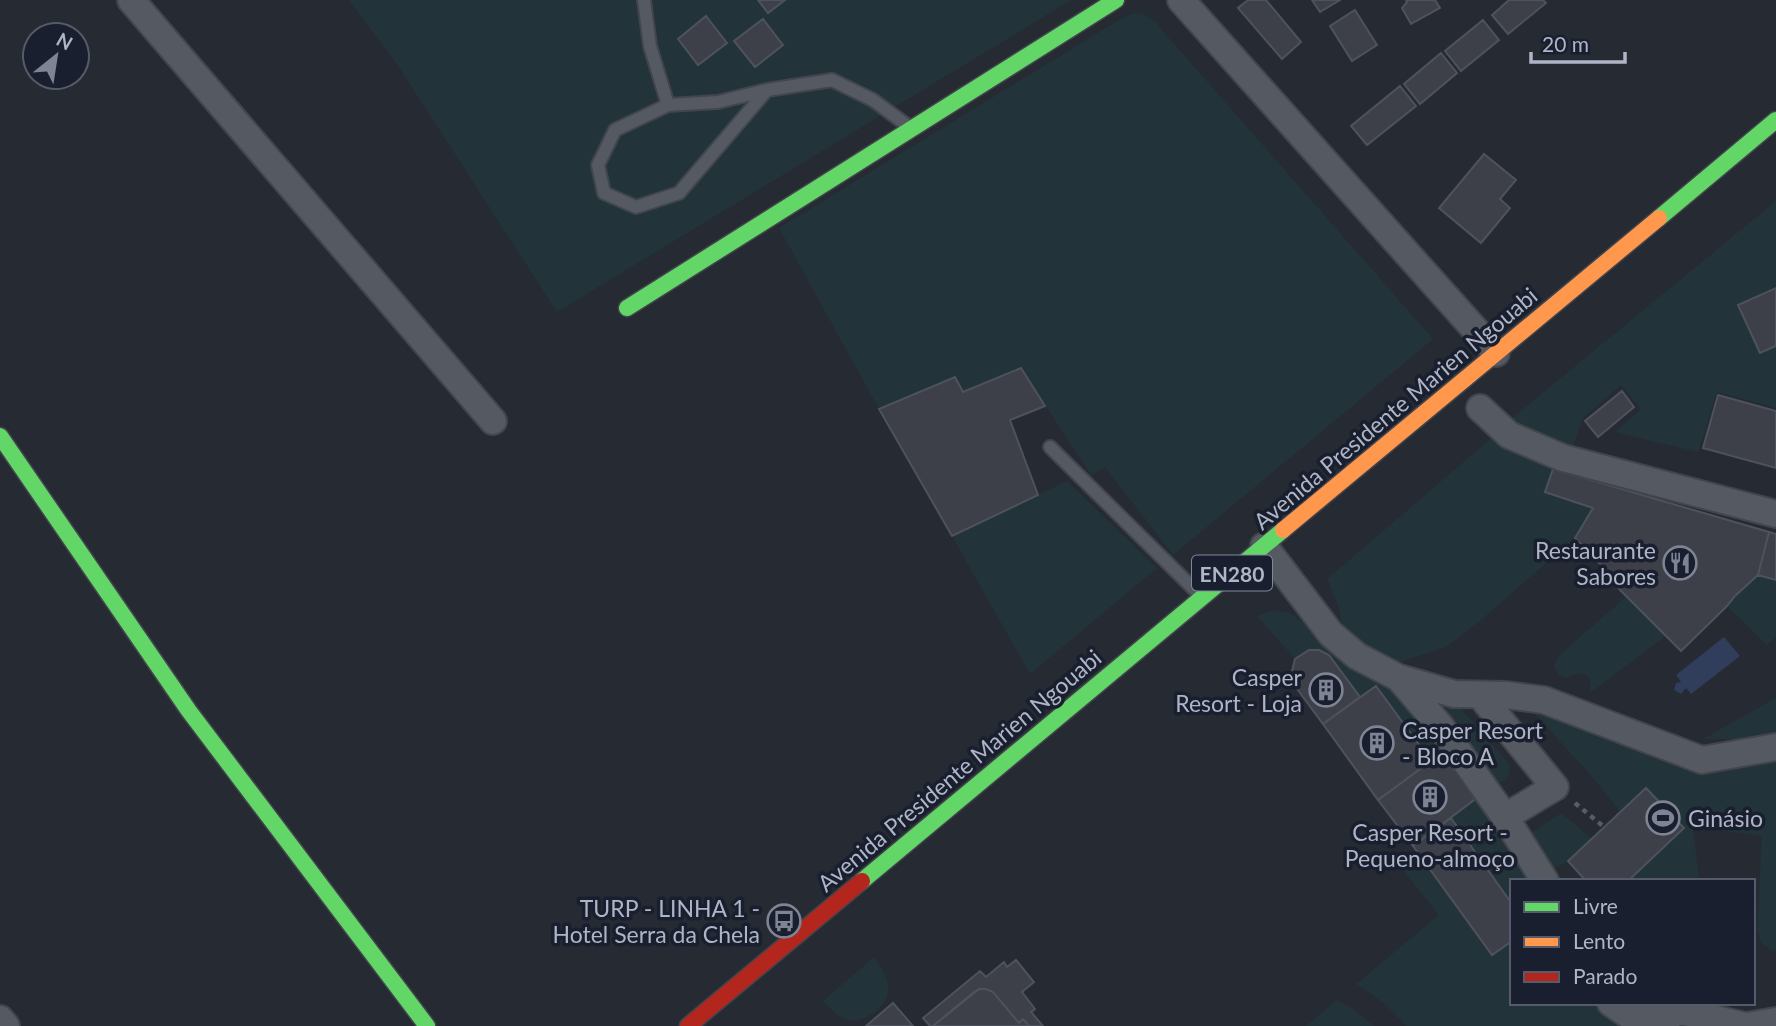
<svg xmlns="http://www.w3.org/2000/svg" width="1776" height="1026" viewBox="0 0 1776 1026" font-family="Lato,sans-serif">
<style>
.green{fill:#223439}
.water{fill:#303d5b}
.building{fill:#3d4049;stroke:#4d525c;stroke-width:2}
.lines{fill:none;stroke-linecap:round;stroke-linejoin:round}
.lane-casing{stroke:#42454c;stroke-width:16}
.street-casing{stroke:#42454c;stroke-width:30}
.fast-casing{stroke:#42454c;stroke-width:19}
.slow-casing{stroke:#42454c;stroke-width:19}
.jam-casing{stroke:#42454c;stroke-width:19}
.path{stroke:#585d65;stroke-width:4.5;stroke-dasharray:5 5;stroke-linecap:butt}
.lane{stroke:#555962;stroke-width:12}
.street{stroke:#555962;stroke-width:26}
.fast{stroke:#63d668;stroke-width:16}
.slow{stroke:#ff974d;stroke-width:16}
.jam{stroke:#b3261e;stroke-width:16}
.labels{text-anchor:middle;dominant-baseline:central;stroke-width:7;stroke-linejoin:round;paint-order:stroke}
.shield{fill:#191f2e;stroke:#818898;stroke-width:2}
.shield-label{font-size:21px;font-weight:bold;fill:#aeb5c6}
.street-label{font-size:23px;fill:#aeb5c6;stroke:#191f2e}
.poi-label{font-size:23px;fill:#aeb5c6;stroke:#191f2e;text-anchor:end}
</style>
<rect width="100%" height="100%" fill="#262a33"/>
<path class="green" d="M349,0h722l-514,312 -162,-251z
M1135,13l9,1 11,8 278,317 -260,216 -68,-88 -14,8 -70,-107 -58,24 -8,-15 -76,32 -100,-181 343,-210z
M1776,201v207l-59,-16 -19,60 -83,-20 26,-23 -20,-24 -39,34 -10,32 -67,-27z
M1495,435l58,34 -8,23 48,16 -11,24 -101,88 -35,27 -46,15 -37,-16 -9,-13 -11,-6 -6,-25 -10,-23z
M1067,481l90,87 -127,106 -78,-138z
M1758,575l18,5v57l-9,8 -40,-39 8,-10z
M1627,596l39,40 -76,57c0,-4 1,-8 0,-11 -3,-15 -17,-7 -24,-4l-7,-3 -5,-8 3,-8 7,-8z
M1273,610l16,3 99,64 56,75 -13,9 -55,-75 -16,11c-10,-13 -31,-53 -51,-47 -5,1 -11,7 -14,9l-38,-43z
M1776,698v35l-26,6h-47z
M1449,705h7l8,7 45,52c2,12 -1,15 -11,20l-10,-5 -44,-67z
M1531,706l153,52 92,-1v193l-4,1 -10,-8 -5,-12 5,-95 -69,-9 6,54h-71l18,-93 -26,24 -31,-39 -57,-62z
M1482,794l69,87h-39v23l-61,-86z
M1561,813l31,26 -24,22 -15,8 -25,-34z
M1420,857l71,98 21,-14v62h203l29,9 2,14h-340c-15,-18 -30,-30 -50,-42l83,-69 -36,-45z
M874,957c15,20 23,41 -2,57 -6,4 -15,7 -22,6 -10,-1 -20,-11 -27,-19z
M1337,1000l16,9 21,17h-68z"/>
<path class="water" d="M1724,637l16,19 -49,38 -5,-6 -5,6 -7,-4 2,-7 5,-1 -5,-7z"/>
<path class="building" d="M758,0h27l-17,13z
M1248,0h18l35,42 -19,17 -44,-51z
M1312,0h28l-20,12z
M1406,0h29l5,8 -29,16 -9,-16 5,-6z
M1509,0h34l3,3 -38,31 -16,-19z
M1355,10l22,35 -25,16 -22,-35z
M706,16l21,27 -29,22 -20,-26z
M763,19l20,26 -28,22 -21,-26z
M1483,20l16,20 -38,31 -16,-20z
M1441,53l16,20 -37,31 -16,-20z
M1400,86l16,20 -49,39 -16,-19z
M1484,154l32,26 -16,19 10,9 -29,35 -42,-35z
M1776,288v58l-16,7 -22,-48z
M1021,368l24,38 -35,14 28,75 -86,41 -73,-127 76,-32 8,15z
M1622,391l12,16 -36,30 -13,-16z
M1718,395l58,16v57l-73,-20z
M1553,469l216,63 -11,43 -23,21 -8,10 -46,45 -69,-69 -3,-9 -34,-35 18,-30 -48,-16z
M1769,532l7,2v46l-18,-5z
M1309,650h10l10,5 31,42 -37,27 -31,-42v-11l3,-12z
M1376,686l55,75 -53,39 -55,-76z
M1449,748l33,46 -69,52 -35,-46z
M1646,788l38,40 -56,53h-42l-18,-20z
M1451,818l61,86v37l-20,14 -79,-109z
M1016,960l18,22 -12,10 13,17 -4,3 12,14h-14l-6,-7 -4,4 -26,-31 -7,-3h-7l-5,3 -41,34h-3l-7,-8 57,-47 6,6 18,-15 3,5z
M979,989h7l7,3 26,31 4,-4 6,7h-96z
M893,1003l20,23h-47z"/>
<g class="lines">
<defs>
<path id="lane" d="M644,0l6,46 18,59 50,-3 49,-12 65,-10 41,20 35,26
M668,105l-53,25 -17,35 6,28 32,14 43,-14 88,-103
M1050,447l150,148"/>
<path id="street" d="M131,0l362,421
M1181,0l315,353
M1480,408l29,27 54,23 213,56
M1264,546l67,88 26,22 42,22 42,49 64,90 40,64
M1399,678l55,16 52,1 38,5 158,60 74,-13
M1480,695l75,92 -50,30
M1611,1003l22,15 31,-1 17,-6 64,15
M0,1019l6,7
M1747,1026l29,-5"/>
<path id="fast" d="M1659,218l117,-98
M627,308l489,-308
M0,436l189,275 238,315
M862,881l421,-351"/>
<path id="slow" d="M1283,530l376,-312"/>
<path id="jam" d="M688,1026l174,-145"/>
</defs>
<use href="#lane" class="lane-casing"/>
<use href="#street" class="street-casing"/>
<use href="#fast" class="fast-casing"/>
<use href="#slow" class="slow-casing"/>
<use href="#jam" class="jam-casing"/>
<path class="path" d="M1584,574l11,12
M1575,803l29,24"/>
<use href="#lane" class="lane"/>
<use href="#street" class="street"/>
<use href="#fast" class="fast"/>
<use href="#slow" class="slow"/>
<use href="#jam" class="jam"/>
</g>
<defs>
<symbol id="restaurant-ring" viewBox="-11 -11 22 22"><circle r="9.5" fill="#191f2e" stroke="#7e8493" stroke-width="1.5"/><path d="M-5-6h1v4h1v-4h1v4h1v-4h1v5L-1.5 .5V6h-2V.5L-5-1ZM5-6V6H3V1.5H1.5Q1.5-4 5-6Z" fill="#7e8493"/></symbol>
<symbol id="building-ring" viewBox="-11 -11 22 22"><circle r="9.5" fill="#191f2e" stroke="#7e8493" stroke-width="1.5"/><path d="M-4-6H4V6H1V3H-1V6H-4ZM-2.5-4.3h1.7v1.8h-1.7ZM.8-4.3h1.7v1.8H.8ZM-2.5-1h1.7V.8h-1.7ZM.8-1h1.7V.8H.8Z" fill="#7e8493"/></symbol>
<symbol id="stadium-ring" viewBox="-11 -11 22 22"><circle r="9.5" fill="#191f2e" stroke="#7e8493" stroke-width="1.5"/><path d="M0-5a6.5 5 0 1 0 0 10a6.5 5 0 1 0 0-10ZM-3.5-1.8h7v3.6h-7Z" fill="#7e8493"/></symbol>
<symbol id="bus-ring" viewBox="-11 -11 22 22"><circle r="9.5" fill="#191f2e" stroke="#7e8493" stroke-width="1.5"/><path d="M-5-6H5V4H4V6H2V4H-2V6H-4V4H-5ZM-3.5-4V0h7V-4ZM-3.5 1.2v1.5H-2V1.2ZM2 1.2v1.5H3.5V1.2Z" fill="#7e8493"/></symbol>
</defs>
<g fill-rule="evenodd">
<use href="#restaurant-ring" x="1661" y="544" width="38" height="38"/>
<use href="#building-ring" x="1307" y="671" width="38" height="38"/>
<use href="#building-ring" x="1358" y="724" width="38" height="38"/>
<use href="#building-ring" x="1411" y="778" width="38" height="38"/>
<use href="#stadium-ring" x="1644" y="799" width="38" height="38"/>
<use href="#bus-ring" x="765" y="902" width="38" height="38"/>
</g>
<g class="labels">
<rect class="shield" x="1192" y="555.5" width="80" height="35" rx="5"/>
<g class="shield-label">
<text x="1232" y="573">EN280</text>
</g>
<g class="street-label">
<text transform="translate(1395 408) rotate(-40)">Avenida Presidente Marien Ngouabi</text>
<text transform="translate(959 770) rotate(-40)">Avenida Presidente Marien Ngouabi</text>
</g>
<g class="poi-label">
<text x="1656" y="550">Restaurante<tspan x="1656" dy="26">Sabores</tspan></text>
<text x="1302" y="677">Casper<tspan x="1302" dy="26">Resort - Loja</tspan></text>
<text x="1402" y="730" text-anchor="start">Casper Resort<tspan x="1402" dy="26">- Bloco A</tspan></text>
<text x="1688" y="818" text-anchor="start">Ginásio</text>
<text x="1430" y="832" text-anchor="middle">Casper Resort -<tspan x="1430" dy="26">Pequeno-almoço</tspan></text>
<text x="760" y="908">TURP - LINHA 1 -<tspan x="760" dy="26">Hotel Serra da Chela</tspan></text>
</g>
</g>
<rect x="1510" y="879" width="245" height="126" fill="#191f2e" stroke="#555b6b" stroke-width="2"/>
<rect x="1524" y="902" width="35" height="10" fill="#63d668" stroke="#555b6b" stroke-width="2"/>
<text x="1573" y="914" font-size="21" fill="#aeb5c6">Livre</text>
<rect x="1524" y="937" width="35" height="10" fill="#ff974d" stroke="#555b6b" stroke-width="2"/>
<text x="1573" y="949" font-size="21" fill="#aeb5c6">Lento</text>
<rect x="1524" y="972" width="35" height="10" fill="#b3261e" stroke="#555b6b" stroke-width="2"/>
<text x="1573" y="984" font-size="21" fill="#aeb5c6">Parado</text>
<g transform="translate(56 56) rotate(30)"><circle r="33" fill="#191f2e" stroke="#555b6b" stroke-width="2"/>
<path d="M0-5L12 26L0 18L-12 26Z" fill="#7e8493"/>
<text y="-10" font-size="19" font-weight="bold" text-anchor="middle" fill="#aeb5c6">N</text>
</g>
<path d="M1531 52v10h94v-10" fill="none" stroke="#aeb5c6" stroke-width="3.5"/>
<text x="1542" y="52" font-size="21" fill="#aeb5c6" stroke="#191f2e" stroke-width="5" paint-order="stroke">20 m</text>
</svg>
